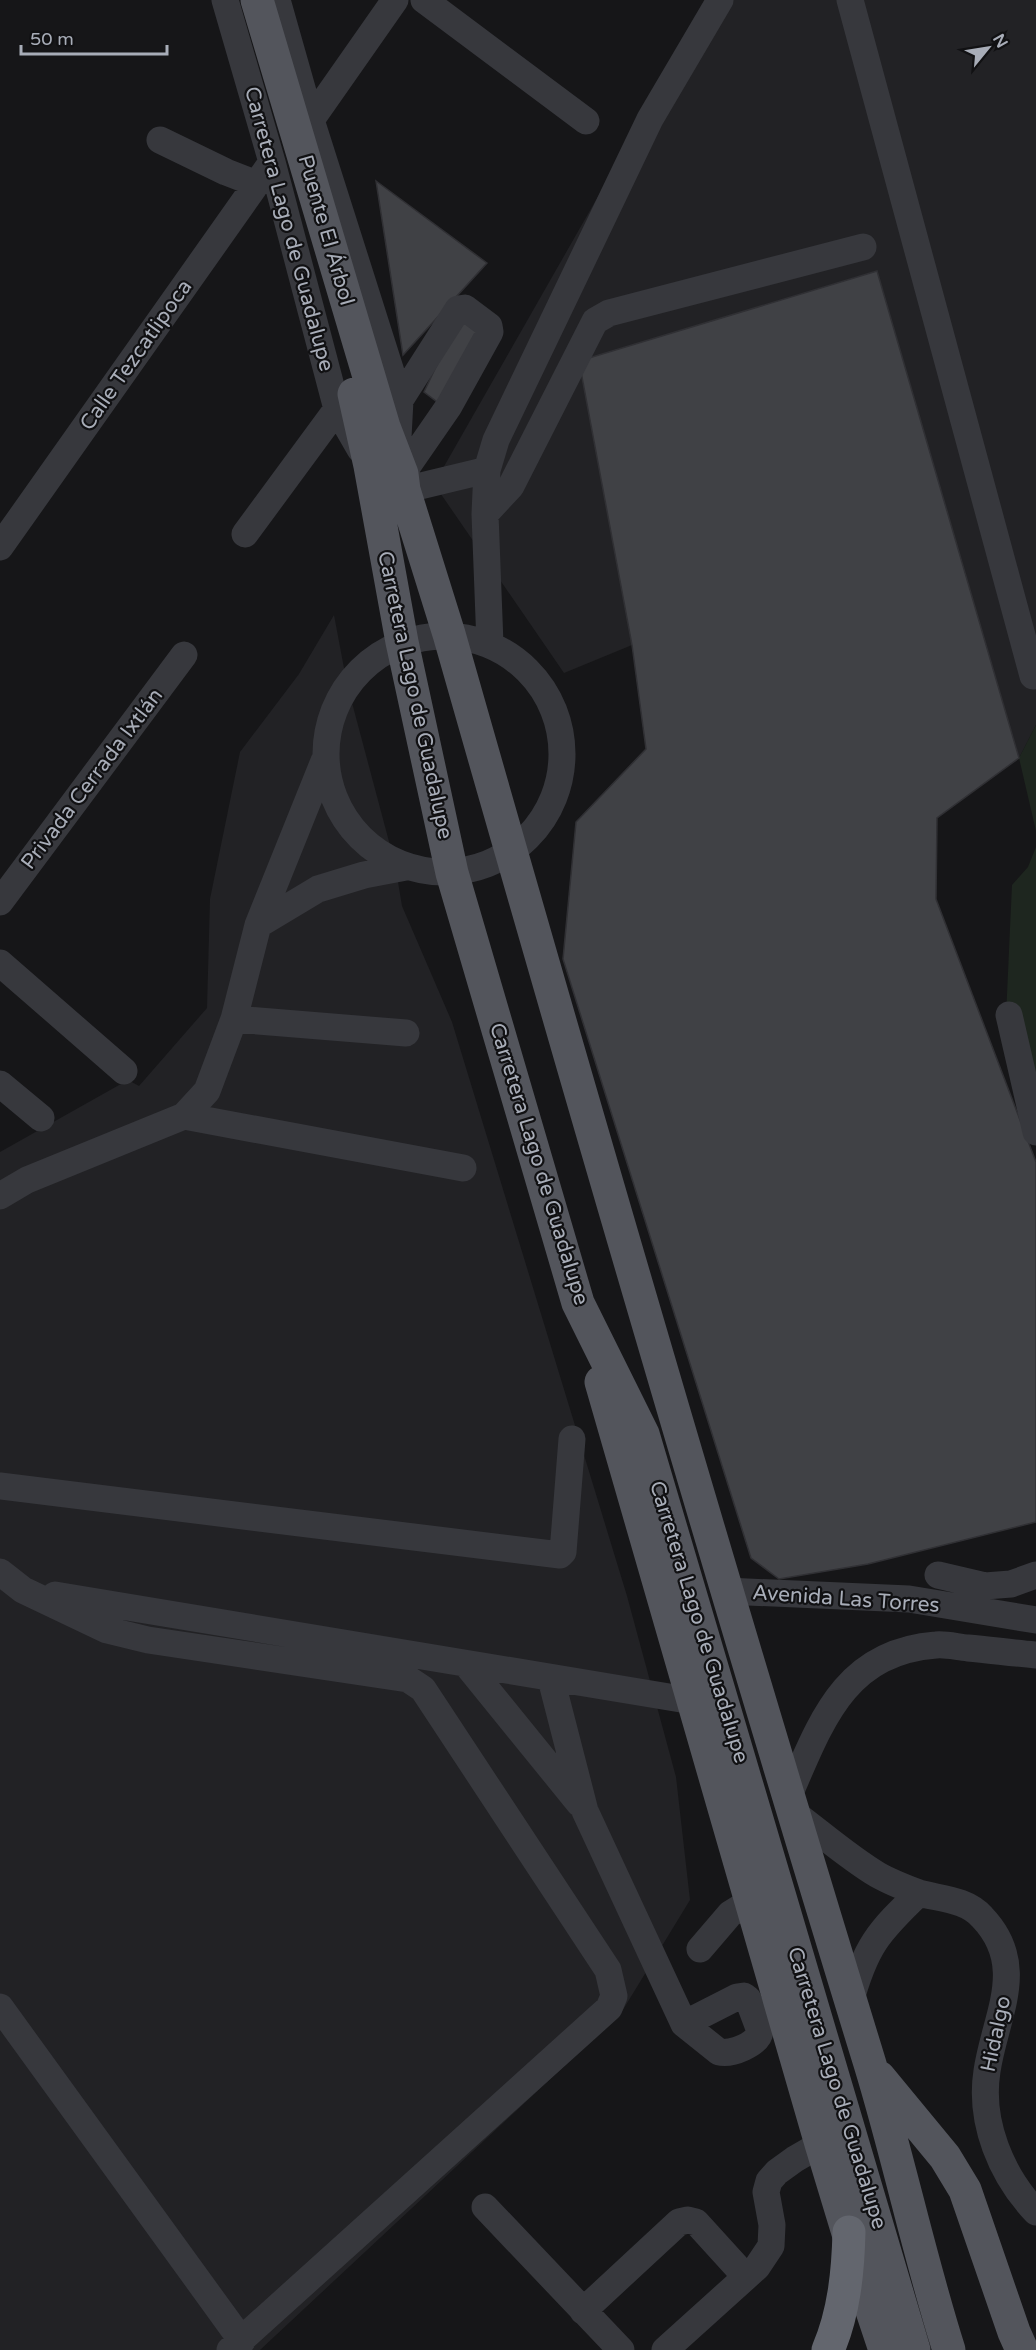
<svg xmlns="http://www.w3.org/2000/svg" width="1036" height="2350" viewBox="0 0 1036 2350" font-family="'Varela Round',sans-serif">
<style>
.built{fill:#222225}
.green{fill:#1e261f}
.building{fill:#404145;stroke:#303034;stroke-width:1.5}
.lines{fill:none;stroke-linecap:round;stroke-linejoin:round}
.minor{stroke:#37383d;stroke-width:27}
.major{stroke:#53555c;stroke-width:33}
.highway{stroke:#63666e;stroke-width:33}
.labels{text-anchor:middle;dominant-baseline:central;stroke-width:4.5;stroke-linejoin:round;paint-order:stroke}
.street-label{font-size:21px;fill:#a8adb8;stroke:#111113}
</style>
<rect width="100%" height="100%" fill="#161618"/>
<path class="built" d="M710,0h326v725l-17,33 -143,-487 -296,90 52,284 -68,28 -130,-189z
M334,615l13,69 48,180 7,42 50,116 175,574 49,181 14,123 -69,113 -361,337h-260v-1198l128,-72 11,6 68,-78 3,-109 30,-147 59,-78z"/>
<path class="green" d="M1036,725v106l-17,-73z
M1036,847v286l-30,-117 6,-131 16,-18z"/>
<path class="building" d="M376,181l111,82 -84,92z
M877,271l142,487 -82,60 -1,81 100,263v360l-168,42 -89,15 -28,-21 -188,-599 13,-137 70,-73 -14,-104 -53,-284z
M462,312l19,17 -37,78 -20,-15z"/>
<g class="lines">
<path class="minor" d="M225,0l47,162 65,247 23,40
M277,0l34,120 89,280 -3,56
M424,0l162,121
M850,0l183,676
M311,120l84,-120
M160,140l66,32 31,12
M400,400l58,-91 7,-1 24,18 1,6 -41,74 -47,68
M404,490l83,-20
M485,514l26,-28 84,-165 14,-8 254,-66
M245,534l92,-125
M0,547l272,-385
M326 754a118 118 0 1 1 236 0a118 118 0 1 1-236 0Z
M490,644l-5,-130 2,-44 9,-30 154,-321 70,-119
M0,902l184,-247
M258,925l60,-36 46,-14 42,-8
M0,963l124,108
M1009,1015l27,117
M234,1019l172,14
M0,1084l41,34
M184,1116l279,52
M0,1196l27,-16 157,-64 23,-25 27,-72 24,-94 66,-164
M0,1486l560,69 3,-3 9,-113
M0,1572l23,18 84,40 41,10 260,39 15,10 185,281 6,26 -5,12 -379,342
M938,1575l47,11 26,-2 25,-9
M726,1591l183,8 127,21
M55,1595l638,106
M467,1665l112,138
M551,1679l34,132 99,213 35,28c12,3 40,-8 41,-21l-12,-32 -4,-3 -7,1 -53,27
M789,1795c32,-73 55,-143 147,-150 10,-1 21,2 32,3 22,2 45,5 68,7
M794,1813c27,20 54,44 84,62 12,7 28,13 41,18 21,6 47,6 63,24 47,49 13,99 5,154 -8,51 14,104 49,141
M700,1949l30,-35 21,-13
M850,2003c15,-56 28,-71 69,-110
M0,2007l242,334
M485,2207l136,143
M583,2311l96,-89 9,-2 8,2 50,55
M665,2350l92,-83 14,-21 1,-21 -6,-33 3,-11 8,-9 18,-13 26,-15"/>
<path class="major" d="M257,0l127,427 18,47 2,16 45,144c136,478 275,955 421,1430 29,95 49,192 79,286
M354,394l16,72 32,176 50,231 126,430 65,131 271,916
M601,1382l220,762 47,155 17,51
M879,2077l66,80 20,33 49,142 8,18"/>
<path class="highway" d="M828,2350c16,-37 20,-78 21,-118"/>
</g>
<g class="labels">
<g class="street-label">
<text transform="translate(289 229) rotate(75)">Carretera Lago de Guadalupe</text>
<text transform="translate(326 230) rotate(74)">Puente El Árbol</text>
<text transform="translate(136 355) rotate(-55)">Calle Tezcatlipoca</text>
<text transform="translate(415 695) rotate(78)">Carretera Lago de Guadalupe</text>
<text transform="translate(92 779) rotate(-53)">Privada Cerrada Ixtlán</text>
<text transform="translate(539 1164) rotate(73)">Carretera Lago de Guadalupe</text>
<text transform="translate(846 1599) rotate(4)">Avenida Las Torres</text>
<text transform="translate(699 1622) rotate(73)">Carretera Lago de Guadalupe</text>
<text transform="translate(996 2034) rotate(-78)">Hidalgo</text>
<text transform="translate(837 2088) rotate(73)">Carretera Lago de Guadalupe</text>
</g>
</g>
<g transform="translate(988 48) rotate(60)" stroke="#111113" stroke-width="4.5" paint-order="stroke">
<path d="M0-4.5L10 22L0 15L-10 22Z" fill="#a8adb8"/>
<text y="-9" font-size="16" font-weight="bold" text-anchor="middle" fill="#a8adb8">N</text>
</g>
<path d="M21 45v9h146v-9" fill="none" stroke="#a8adb8" stroke-width="3"/>
<text x="30" y="45" font-size="18" fill="#a8adb8" stroke="#111113" stroke-width="4.5" paint-order="stroke">50 m</text>
</svg>
